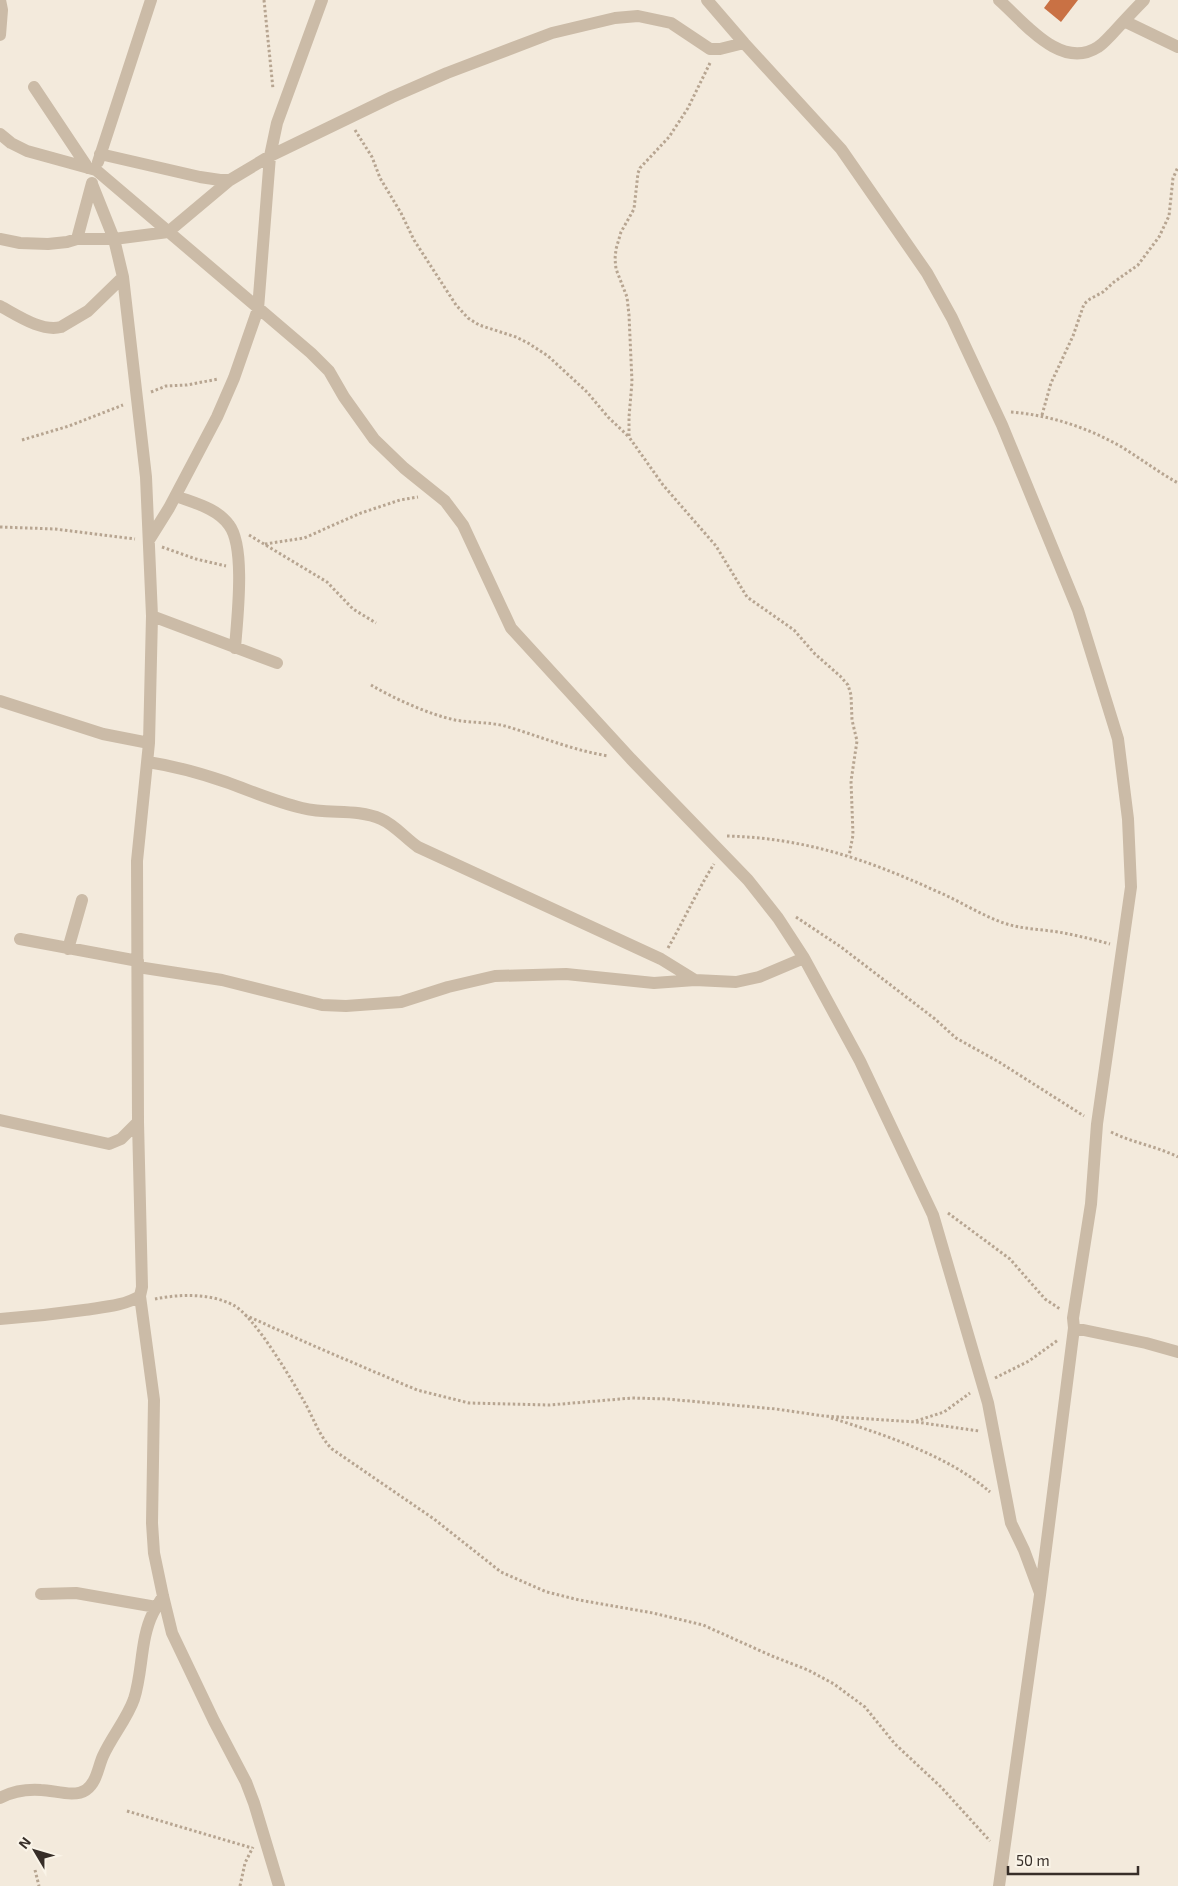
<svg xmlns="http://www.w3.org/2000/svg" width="1178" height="1886" viewBox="0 0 1178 1886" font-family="'Exo 2',sans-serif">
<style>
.building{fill:#c97144}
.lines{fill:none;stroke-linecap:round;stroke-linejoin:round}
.path{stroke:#b7a591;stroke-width:3;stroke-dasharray:2.5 2.5;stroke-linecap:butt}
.minor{stroke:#cbbba7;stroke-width:12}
</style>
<rect width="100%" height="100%" fill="#f3eadc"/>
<path class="building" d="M1050,0h28l-17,22 -17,-14z"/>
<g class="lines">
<path class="path" d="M264,0l9,89
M710,63l-22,45 -19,29 -29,31 -2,5 -4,36 -13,23 -5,17 -1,10 1,10 11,28 2,18 3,67 -3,35v20l34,48 53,61 31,51 47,33 21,24 25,22 8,9 3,10 1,25 5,21 -6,40 2,54 -4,21
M355,130l17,27 8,21 21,35 13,27 42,65 12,13 11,7 37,12 12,6 20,13 39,36 21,25 20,19
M151,392l15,-6 21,-1 31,-6
M1011,412c38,3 75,15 109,34 20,12 38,26 58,37
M1042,415l9,-32 22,-47 11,-32 6,-5 13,-7 11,-10 24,-17 21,-28 10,-21 4,-38 5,-11
M22,440l47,-14 54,-21
M0,527l55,2 80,10
M249,535l78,47 26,27 23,14
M265,544l39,-6 57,-25 39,-13 18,-3
M162,547l34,12 30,7
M371,685c24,14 57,29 84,35 17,3 34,2 50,6 34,10 67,24 103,30
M727,836c77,2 139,23 209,55 22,9 43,23 65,31 18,7 38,7 57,10 17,3 34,7 52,12
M796,917l45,30 94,72 21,19 43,24 85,54
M668,948c16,-28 29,-57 46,-84
M1111,1132c22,11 45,14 67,25
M948,1213l62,46 35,40 15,10
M155,1299c25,-5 55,-6 78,6 21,10 60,77 72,98 9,16 14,33 27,46l102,70 67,53 46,20 32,8 74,13 50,12 69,31 36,14 26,14 31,23 30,37 46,43 49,54
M245,1315l69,31 103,44 52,13 81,2 82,-7 35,1 109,10 48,7 92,6 63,9
M995,1378l34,-17 29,-21
M831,1418c52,16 118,38 159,74
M916,1421l28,-9 26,-19
M127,1811l125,37
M35,1870l4,16
M240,1886l5,-23 8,-16"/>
<path class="minor" d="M707,0l37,43 97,106 86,124 25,45 50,107 76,185 40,129 10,80 3,68 -34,237 -6,80 -18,114 1,10 -34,267 -41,291
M999,0c25,22 62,71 99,47 5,-3 10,-9 14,-13 11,-12 21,-23 32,-34
M1124,21l54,26
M0,35l2,-25 -2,-10
M34,87l54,81
M0,134l11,9 16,8 69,19 215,183 18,18 15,26 30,42 30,29 41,33 18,24 48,103 120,131 117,121 30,38 26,40 56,103 73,154 55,188 23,120 13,27 16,43
M100,154l100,23 20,3h10l40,-24 122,-59 55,-24 105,-40 63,-15 23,-2 33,7 39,26h10l24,-6
M98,162l53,-162
M0,239l20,4 28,1 19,-2 10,-3h37l54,-7 62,-52
M77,239l15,-56
M0,306c17,9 41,26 61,21l27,-16 35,-34
M176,496c18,7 41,12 53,29 17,22 8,95 6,123
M149,540l20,-32 48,-91 17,-39 24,-69 12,-153 7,-33 45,-123
M152,616l125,47
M0,701l103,33 46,9
M148,762c26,4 52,11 78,20 25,9 50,20 76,26 26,7 54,0 79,11 14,6 24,19 37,28l243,112 34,21 41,2 23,-5 45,-19
M20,939l118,22
M68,949l14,-49
M138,967l84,13 100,25 24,1 55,-4 47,-15 47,-11 71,-2 88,9 41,-3
M0,1120l109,24 12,-5 17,-17
M140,1296l14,104 -2,123 2,30 9,43 9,37 42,88 32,61 8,21 25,83
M0,1319c28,-2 56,-5 84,-9 19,-3 40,-4 56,-14l2,-9 -4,-165 -1,-261 12,-118 3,-127 -6,-139 -23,-200 -9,-38 -22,-55
M1074,1328l72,15 32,9
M41,1594l35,-1 80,14
M0,1798c13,-7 26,-9 41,-8 13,0 33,8 45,0 11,-8 12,-23 17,-34 9,-20 24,-37 31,-57 9,-28 6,-60 19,-86 3,-6 7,-11 10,-17"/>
</g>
<g transform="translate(35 1851) rotate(308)" stroke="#faf4e8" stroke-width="4" paint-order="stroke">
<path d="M0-4L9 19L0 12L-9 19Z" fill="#372e28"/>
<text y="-8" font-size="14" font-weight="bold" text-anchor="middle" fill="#372e28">N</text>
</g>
<path d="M1008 1866v8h130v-8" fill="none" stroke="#372e28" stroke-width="2.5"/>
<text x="1016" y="1866" font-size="15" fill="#372e28" stroke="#faf4e8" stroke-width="4" paint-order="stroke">50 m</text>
</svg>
